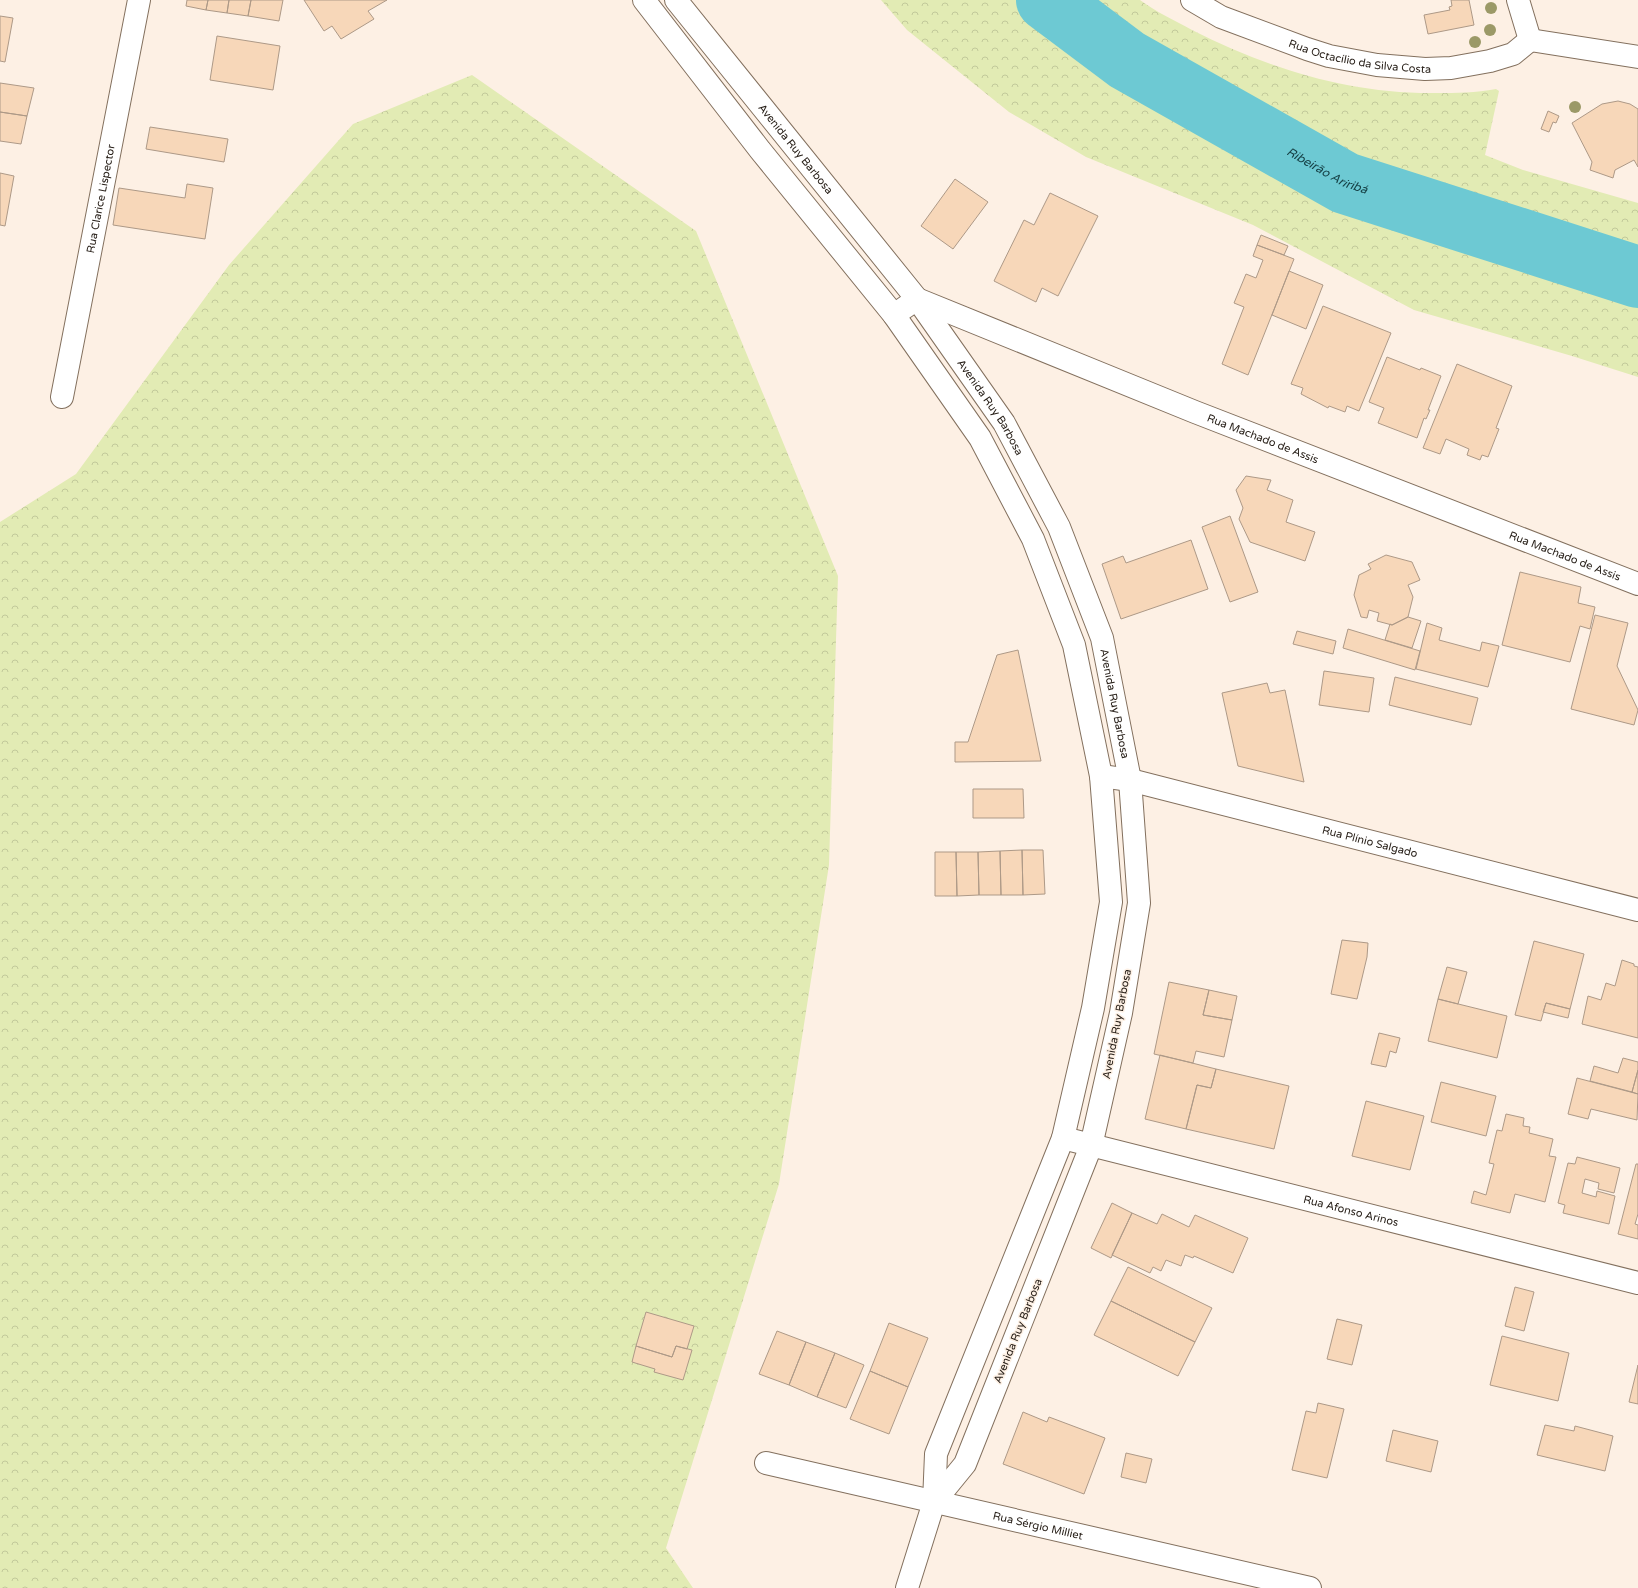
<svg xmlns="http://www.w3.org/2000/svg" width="1638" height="1588" viewBox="0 0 1638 1588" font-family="'Varela Round',sans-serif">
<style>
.forest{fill:url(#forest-crowns)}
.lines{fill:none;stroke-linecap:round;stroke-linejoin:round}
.river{stroke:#6dc9d3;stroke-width:62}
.building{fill:#f7d7b9;stroke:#ad9987}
.street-casing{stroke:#83705e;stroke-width:24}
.secondary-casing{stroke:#83705e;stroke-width:24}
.street{stroke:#fff;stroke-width:22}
.secondary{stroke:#fff;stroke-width:22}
.tree{fill:#9b9967}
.labels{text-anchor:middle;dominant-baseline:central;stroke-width:3;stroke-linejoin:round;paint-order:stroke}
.street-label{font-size:11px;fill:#29211a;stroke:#fdf0e4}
.water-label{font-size:12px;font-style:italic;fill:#174247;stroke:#fdf0e4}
</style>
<defs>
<pattern id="forest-crowns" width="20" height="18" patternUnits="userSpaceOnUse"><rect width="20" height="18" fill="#e2ebb4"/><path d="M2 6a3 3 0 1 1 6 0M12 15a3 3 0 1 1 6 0" fill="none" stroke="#c2c99a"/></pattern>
</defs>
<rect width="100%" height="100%" fill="#fdf0e4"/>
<path class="forest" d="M881,0h259c16,12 34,20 52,30 78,39 156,64 244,63 20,0 40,0 60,-4l3,2 -14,64 38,15 115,33v174l-66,-21 -158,-46 -161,-85 -167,-68 -77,-45 -102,-82z
M472,75l224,156 142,345 -9,289 -50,319 -113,364 27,40h-693v-1066l76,-48 153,-209 124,-141z"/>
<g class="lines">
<path class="river" id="s1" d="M1047,0l80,60 218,123 293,94"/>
</g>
<path class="building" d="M187,0h21l-2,10 -20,-4z
M208,0h21l-2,13 -21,-3z
M229,0h22l-3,16 -21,-3z
M251,0h32l-4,21 -31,-5z
M304,0h83l-19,11 6,8 -33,20 -9,-13 -8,5z
M1451,0h18l5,25 -46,9 -4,-19 26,-5 -1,-3 3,-1z
M0,16l13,2 -8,44 -5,-1z
M217,36l63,10 -7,44 -63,-10z
M0,83l34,5 -7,28 -27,-4z
M1618,101l12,3 8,5v58l-4,-7 -19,10 -2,8 -23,-8 2,-8 -20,-39 30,-19z
M1548,111l11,5 -3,7 -3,-1 -4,10 -8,-3z
M0,112l27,4 -6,28 -21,-3z
M150,127l78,12 -4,23 -78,-13z
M0,173l14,3 -9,50 -5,-1z
M955,179l33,23 -35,47 -32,-23z
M187,184l26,4 -8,51 -92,-14 6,-37 66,10z
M1050,193l48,23 -40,80 -16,-8 -6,14 -42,-21 30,-61 10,5z
M1261,235l27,11 -4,9 -27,-10z
M1257,245l37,14 -46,116 -26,-11 22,-57 -10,-4 12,-29 10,4 7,-18 -10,-4z
M1289,271l34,14 -17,44 -34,-14z
M1323,306l68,27 -32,78 -12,-5 -2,6 -16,-6 -1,2 -27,-14 2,-6 -12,-4z
M1387,357l33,13 1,-2 20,8 -13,34h2l-4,9 -2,-1 -7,20 -39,-15 6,-15 -15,-6z
M1457,364l55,22 -16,42 3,1 -11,28 -6,-2 -2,5 -13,-5 2,-6 -23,-10 -6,15 -17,-6z
M1246,476l25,4 -4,10 26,10 -7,22 29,10 -10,29 -55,-19 -11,-23 4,-11 -7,-18z
M1230,516l28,76 -28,10 -28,-75z
M1191,540l17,49 -87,30 -19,-55 21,-8 3,7z
M1386,555l26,7 8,18 -12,5 5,12 -5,20 -16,8 -15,-4 2,-8 -10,-3 -2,8 -6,-1 -7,-22 5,-20 12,-6 -3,-5z
M1520,572l61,15 -3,16 17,4 -5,22 -10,-3 -10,36 -68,-17z
M1595,615l33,8 -11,43 21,44 -4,15 -63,-16z
M1408,617l13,4 -9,27 -27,-8 5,-16 2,1z
M1427,623l15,5 -3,12 41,11 2,-9 17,4 -11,41 -72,-18z
M1348,629l72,22 -5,19 -72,-22z
M1297,631l39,10 -3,13 -40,-10z
M1018,650l23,111 -86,1v-20h13l29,-87z
M1324,671l50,7 -5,34 -50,-7z
M1395,677l83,21 -7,27 -82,-20z
M1267,683l3,10 15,-3 19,92 -66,-16 -16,-73z
M973,789h50l1,29h-51z
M1022,850l1,45h-22l-1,-44z
M1022,850h21l2,44 -22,1z
M1000,851l1,44h-22l-1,-43z
M935,852h21l1,44h-22z
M956,852h22l1,43 -22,1z
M1342,940l26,3 -1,14 -10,42 -26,-5z
M1534,941l50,13 -14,55 -24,-6 -5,18 -26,-6z
M1622,960l12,4v2l4,1v71l-56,-14 6,-28 13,4 5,-17 9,3z
M1447,967l20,5 -9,32 -20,-5z
M1169,982l40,8 -6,25 29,5 -8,37 -28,-6 -3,12 -39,-9z
M1209,990l28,6 -5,24 -29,-5z
M1438,999l69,17 -10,42 -69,-17z
M1546,1003l24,6 -2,9 -25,-6z
M1379,1033l21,5 -4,15 -6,-2 -4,16 -15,-3z
M1160,1055l56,14 -5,19 -14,-3 -11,44 -41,-10z
M1623,1058l15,4v8l-6,22 -42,-11 4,-15 24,7z
M1216,1069l73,17 -15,63 -88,-20 11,-44 14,3z
M1638,1070v24l-6,-2z
M1577,1078l61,16 -1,26 -46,-11 -3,10 -20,-5z
M1441,1082l55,14 -10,40 -55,-14z
M1366,1101l58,15 -14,54 -58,-14z
M1506,1114l18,4 -1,8 7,1 -1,6 24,6 -4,17 7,1 -11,45 -30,-8 -5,19 -39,-10 3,-12 12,4 8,-31 -5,-1 8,-33 5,1z
M1577,1157l43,11 -6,25 -16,-4 1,-6 -14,-4 -3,14 14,4 1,-6 18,5 -6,28 -46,-11 2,-8 -7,-2 10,-40 7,1z
M1636,1164h2v50l-3,10 3,1v14l-20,-5z
M1112,1203l20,10 -21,45 -20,-10z
M1132,1213l25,11 5,-10 27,13 6,-12 53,23 -15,35 -39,-17 -1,2 -8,-3 -4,11 -15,-6 -5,11 -8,-4 -3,6 -38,-18z
M1128,1267l84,41 -17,34 -84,-41z
M1515,1287l19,5 -10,39 -19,-5z
M1111,1301l84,41 -17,34 -84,-41z
M646,1312l48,14 -7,23 -11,-3 -4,11 -36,-11z
M1337,1319l25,6 -10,40 -25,-6z
M889,1323l39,15 -20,49 -38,-16z
M777,1331l29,11 -17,43 -30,-11z
M1502,1336l67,17 -11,48 -68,-16z
M806,1342l29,11 -18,44 -28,-12z
M636,1346l36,11 4,-11 16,4 -9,30 -29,-8 1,-3 -23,-7z
M835,1353l29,12 -18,43 -29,-11z
M1638,1365v39l-9,-2z
M870,1371l38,16 -19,47 -39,-15z
M1318,1403l26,6 -17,69 -35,-8 14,-59 10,2z
M1023,1412l24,10 2,-5 56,21 -21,56 -81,-30z
M1545,1425l29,6 1,-5 38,10 -8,35 -68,-16z
M1393,1430l45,11 -7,31 -45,-11z
M1126,1453l26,6 -6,24 -25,-6z"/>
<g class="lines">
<defs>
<g id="street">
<path id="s2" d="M1192,0l29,17 86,32 22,7 48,9 48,4 26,-1 39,-7 23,-7 17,-14"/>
<path d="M1518,0l12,40"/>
<path d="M1530,40l108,17"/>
<path id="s3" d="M894,315l23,-16 278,113 443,172"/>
<path id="s4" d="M62,397l77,-397"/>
<path id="s5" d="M1101,776l29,4 508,130"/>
<path id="s6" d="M1063,1138l575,145"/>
<path id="s7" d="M766,1463l544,125"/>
</g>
<g id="secondary">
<path d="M644,0l116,150 134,165 86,123 53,101 41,106 27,131 10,126 -18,106 -30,130 -127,316 -2,48 -27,86"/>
<path id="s8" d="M676,0l241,299 87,124 55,104 43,111 28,142 9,123 -18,110 -30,133 -126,318 -31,38"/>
</g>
</defs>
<use href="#street" class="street-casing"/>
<use href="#secondary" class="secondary-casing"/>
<use href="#street" class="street"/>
<use href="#secondary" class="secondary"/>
</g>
<g class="tree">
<circle cx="1491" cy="8" r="6"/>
<circle cx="1490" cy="30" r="6"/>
<circle cx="1475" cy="42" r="6"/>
<circle cx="1575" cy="107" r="6"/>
</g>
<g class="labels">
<g class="street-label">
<text stroke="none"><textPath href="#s2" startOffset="179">Rua Octacílio da Silva Costa</textPath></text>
<text stroke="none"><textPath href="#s8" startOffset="191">Avenida Ruy Barbosa</textPath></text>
<text stroke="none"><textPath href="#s4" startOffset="202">Rua Clarice Lispector</textPath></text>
<text stroke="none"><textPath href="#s8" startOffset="515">Avenida Ruy Barbosa</textPath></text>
<text stroke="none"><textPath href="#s3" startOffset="401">Rua Machado de Assis</textPath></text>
<text stroke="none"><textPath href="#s3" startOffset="725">Rua Machado de Assis</textPath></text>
<text stroke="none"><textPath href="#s8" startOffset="839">Avenida Ruy Barbosa</textPath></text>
<text stroke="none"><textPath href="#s5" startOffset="277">Rua Plínio Salgado</textPath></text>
<text transform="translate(1117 1024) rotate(-79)">Avenida Ruy Barbosa</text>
<text stroke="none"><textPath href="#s6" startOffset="297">Rua Afonso Arinos</textPath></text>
<text transform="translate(1018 1331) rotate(-68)">Avenida Ruy Barbosa</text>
<text stroke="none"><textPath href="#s7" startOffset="279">Rua Sérgio Milliet</textPath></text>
</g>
<g class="water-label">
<text stroke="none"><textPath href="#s1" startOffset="329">Ribeirão Ariribá</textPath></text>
</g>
</g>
</svg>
